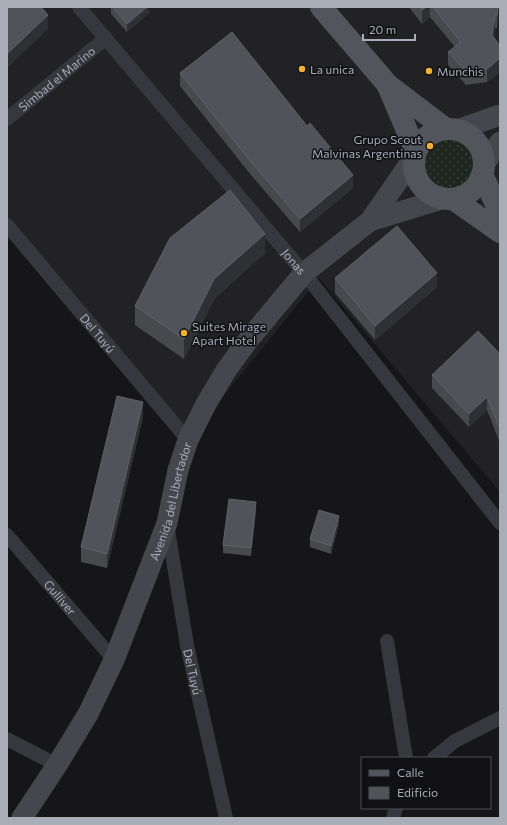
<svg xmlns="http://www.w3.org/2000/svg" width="507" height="825" viewBox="0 0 507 825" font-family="Commissioner,sans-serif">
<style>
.built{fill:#222225}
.grass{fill:url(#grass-dots)}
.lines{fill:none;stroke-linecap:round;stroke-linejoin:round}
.minor{stroke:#37383d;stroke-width:14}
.secondary{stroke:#45474d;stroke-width:21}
.primary{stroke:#53555c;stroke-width:22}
.wall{fill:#47494d}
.shaded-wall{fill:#2f3033}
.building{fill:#525359;stroke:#5f6168}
.poi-dot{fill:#f2b134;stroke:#111113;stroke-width:1.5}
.labels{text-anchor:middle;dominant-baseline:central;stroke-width:3;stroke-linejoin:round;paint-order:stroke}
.poi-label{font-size:12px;fill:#a8adb8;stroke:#111113;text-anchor:start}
.street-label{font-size:12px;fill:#a8adb8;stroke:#111113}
</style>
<defs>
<pattern id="grass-dots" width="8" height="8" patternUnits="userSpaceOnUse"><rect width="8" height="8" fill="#1e261f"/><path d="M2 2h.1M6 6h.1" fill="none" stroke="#3c433d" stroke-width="1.8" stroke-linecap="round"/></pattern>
</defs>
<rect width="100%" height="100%" fill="#161618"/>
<path class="built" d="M7,7h493v485l-181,-214 -131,162 -181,-213z"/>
<path class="grass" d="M424 164a25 25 0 1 1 50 0a25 25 0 1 1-50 0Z"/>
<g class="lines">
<g class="minor">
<path id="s1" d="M79,7l225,266 196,250"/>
<path id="s2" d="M7,119l99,-81"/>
<path id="s3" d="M7,225l181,215"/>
<path id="s4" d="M167,524l20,121 39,173"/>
<path id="s5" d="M7,535l107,125"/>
<path d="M387,641l19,117"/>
<path d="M7,739l50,26"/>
<path d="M434,758l21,-17 45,-23"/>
<path d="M393,818l3,-10"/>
</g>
<g class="secondary">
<path d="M457,130l43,-15"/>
<path d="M484,164l16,-22"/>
<path d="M370,221l75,-23"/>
<path id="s6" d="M22,818l35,-53 31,-51 26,-54 53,-137 11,-53 10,-30 18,-36 21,-35 22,-30 55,-66 66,-52 43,-62"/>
</g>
<path class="primary" d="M321,7l67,78 58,44
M388,86l28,66
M414 164a35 35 0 1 1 70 0a35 35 0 1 1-70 0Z
M482,174l18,39
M453,199l47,33"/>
</g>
<path class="wall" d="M111,7h38v6l-22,19 -16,-18z
M409,7h89l-1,21h-2l-1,9 6,9v26l-13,10 -21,3 -18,-20v-13l7,-5 -25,-30 -8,7z
M180,73l173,115 -53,44 -49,-57 -71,-89z
M265,253l-51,46 -30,60 -49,-34v-19z
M335,278l102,9 -62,53 -40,-47z
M500,354v89l-13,-33 -18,17 -37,-39v-13z
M143,417l-36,151 -26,-6v-15z
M256,511l-5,45 -28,-3v-8z
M339,524l-8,30 -21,-7v-8z"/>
<path class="shaded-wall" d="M147,7h2v6l-22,19v-8z
M426,7h4v10l-8,7v-14z
M48,15v14l-41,39v-14z
M495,15v13l-3,20v-13z
M500,58v14l-13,10v-13z
M353,175v13l-53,44v-13z
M265,234v19l-51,46 -30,60v-20l30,-60z
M437,273v14l-62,53v-14z
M487,397v13l-18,17v-13z
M143,402v15l-36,151v-14z
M256,502v9l-5,45v-8z
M339,516v8l-8,30v-8z"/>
<path class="building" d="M7,7h34l7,8 -41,39z
M113,7h34l-20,17z
M420,7h6l-4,3z
M433,7h65l-1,8h-2l-3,20 8,11v12l-13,11 -21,2 -18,-19 13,-10z
M232,32l75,94 3,-3 43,52 -53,44 -49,-57 -71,-89z
M230,190l35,44 -51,45 -30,60 -49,-33 35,-68z
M397,226l40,47 -62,53 -40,-48z
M478,331l22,23v75l-13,-32 -18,17 -37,-39z
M117,396l26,6 -36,152 -26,-7z
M229,499l27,3 -5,46 -28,-3z
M319,510l20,6 -8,30 -21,-7z"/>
<g class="poi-dot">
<circle cx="302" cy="69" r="4"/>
<circle cx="429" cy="71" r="4"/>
<circle cx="430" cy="146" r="4"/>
<circle cx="184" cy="333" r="4"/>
</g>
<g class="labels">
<g class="poi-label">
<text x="310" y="69">La unica</text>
<text x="437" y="71">Munchis</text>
<text x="422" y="139" text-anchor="end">Grupo Scout<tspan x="422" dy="14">Malvinas Argentinas</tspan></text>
<text x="192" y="326">Suites Mirage<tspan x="192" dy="14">Apart Hotel</tspan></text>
</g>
<g class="street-label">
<text stroke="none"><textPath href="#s2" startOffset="64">Simbad el Marino</textPath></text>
<text stroke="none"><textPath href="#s1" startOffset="333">Jonas</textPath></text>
<text stroke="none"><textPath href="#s3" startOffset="141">Del Tuyú</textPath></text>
<text stroke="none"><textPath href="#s6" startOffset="352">Avenida del Libertador</textPath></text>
<text stroke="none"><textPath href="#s5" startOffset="82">Gulliver</textPath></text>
<text stroke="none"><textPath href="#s4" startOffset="150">Del Tuyú</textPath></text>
</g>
</g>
<rect width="507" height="825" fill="none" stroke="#a8adb8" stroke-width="16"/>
<rect x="361" y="757" width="130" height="52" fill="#111113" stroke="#4d4f55"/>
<rect x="369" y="770" width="20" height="6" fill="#53555c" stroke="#4d4f55"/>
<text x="397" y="777" font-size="12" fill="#a8adb8">Calle</text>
<rect x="369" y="787" width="20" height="12" fill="#525359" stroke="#4d4f55"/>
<text x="397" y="797" font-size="12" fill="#a8adb8">Edificio</text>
<path d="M363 34v6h52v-6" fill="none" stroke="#a8adb8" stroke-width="2"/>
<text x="369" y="34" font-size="12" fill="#a8adb8" stroke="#111113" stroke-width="3" paint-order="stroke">20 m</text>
</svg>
